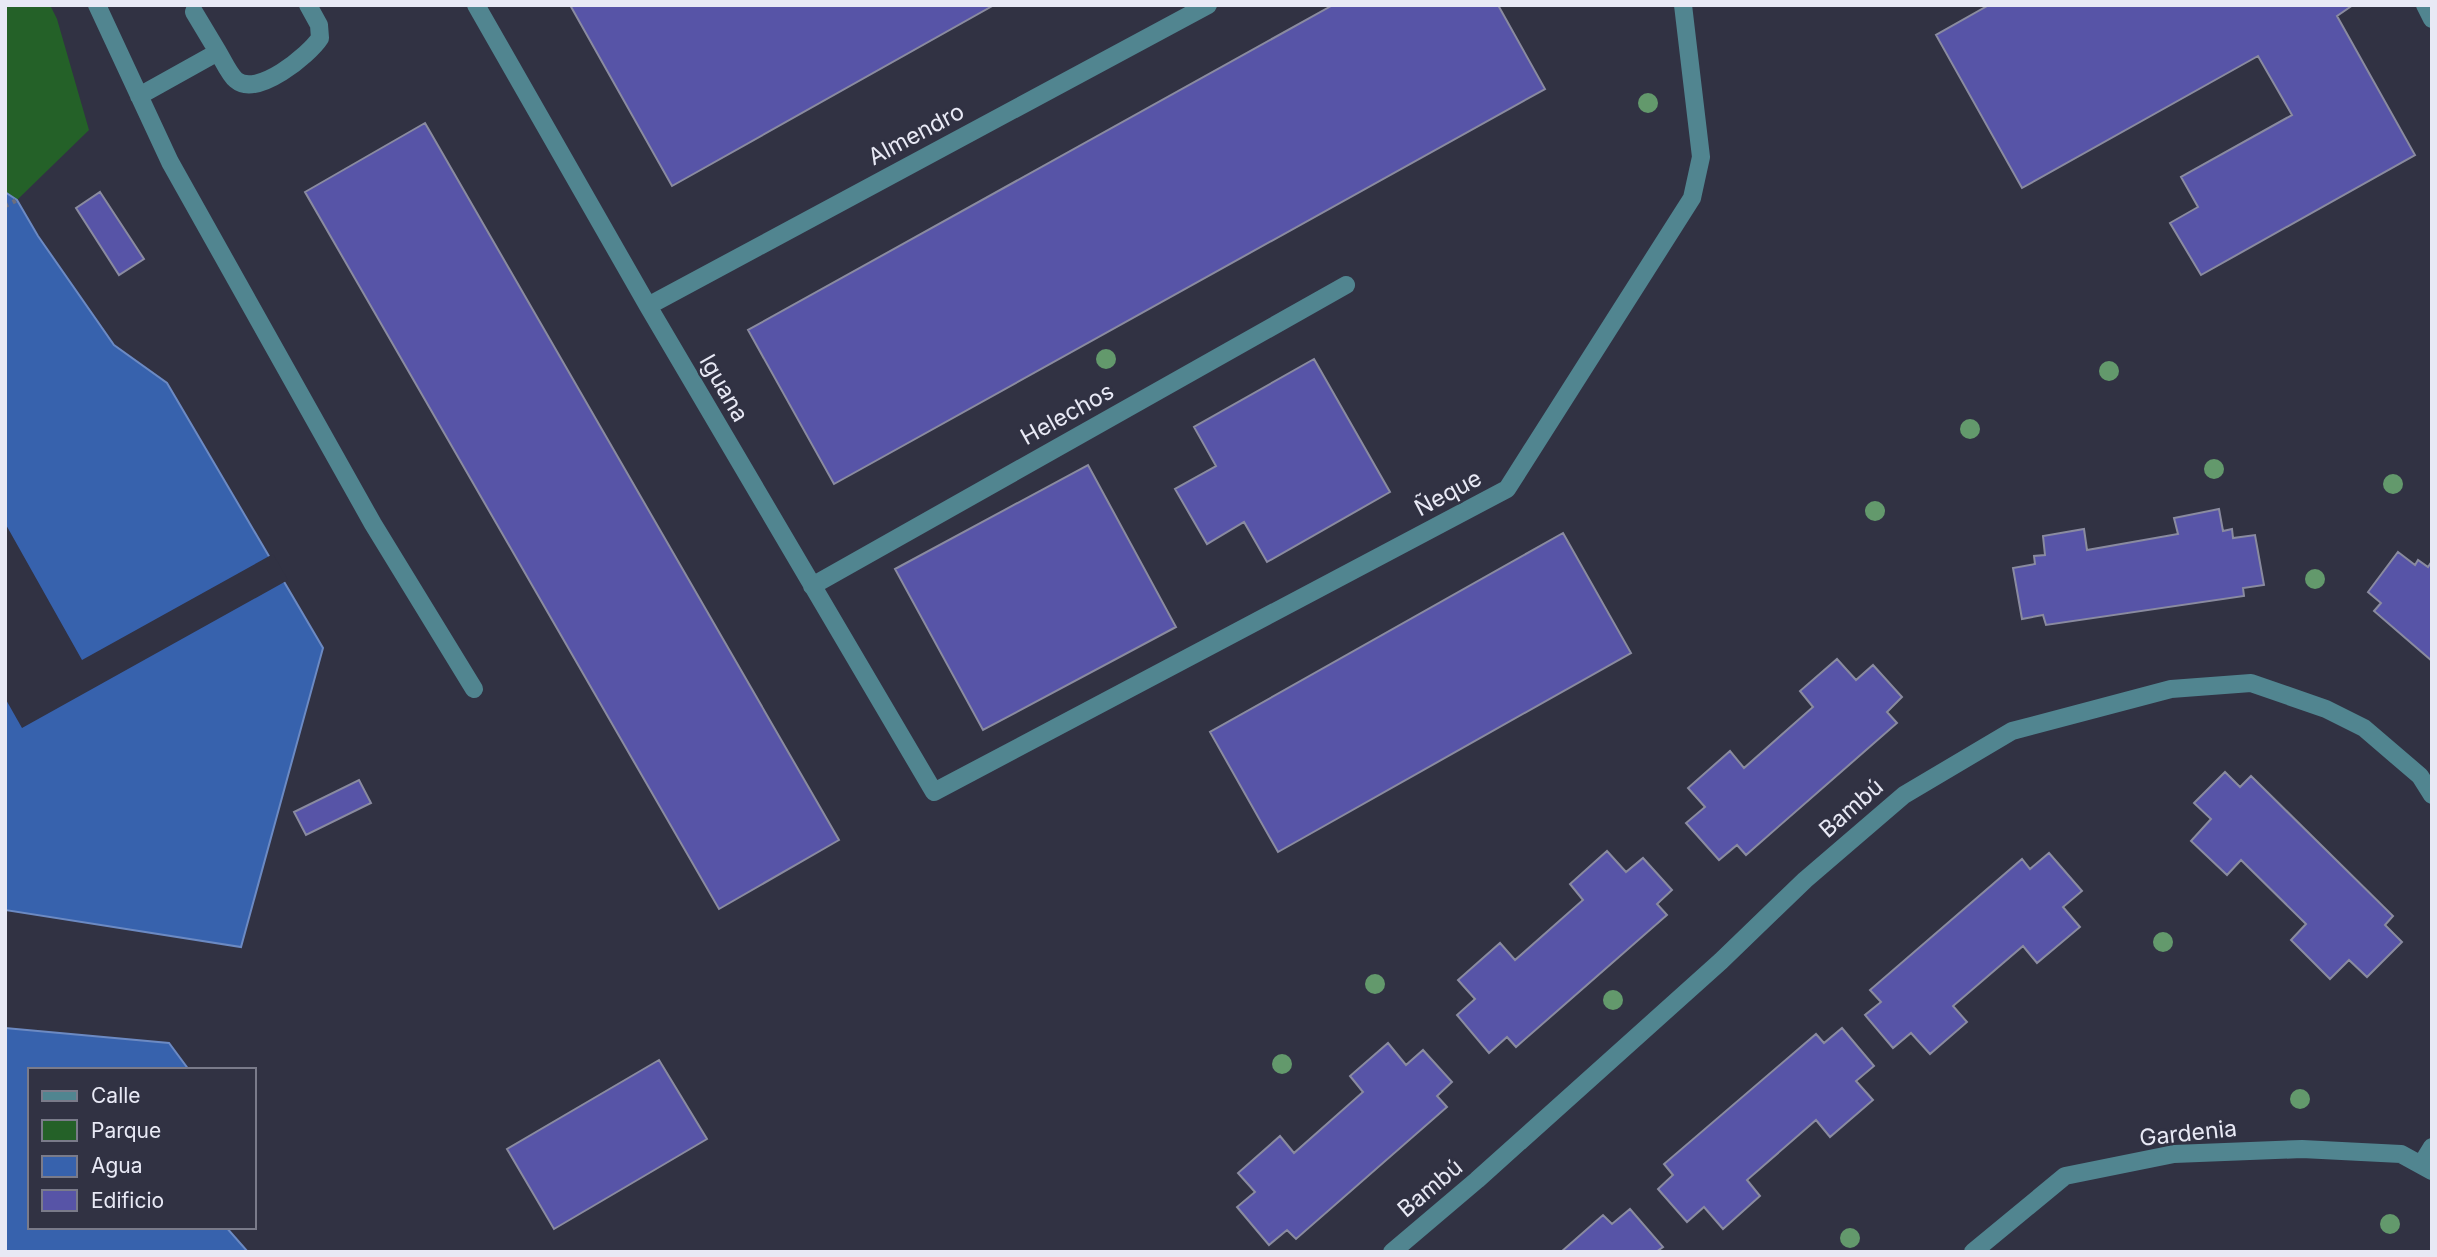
<svg xmlns="http://www.w3.org/2000/svg" width="2437" height="1257" viewBox="0 0 2437 1257" font-family="Inter,sans-serif">
<style>
.green{fill:#246128}
.water{fill:#3762ad;stroke:#6c8ac3;stroke-width:2}
.pier{fill:#313243}
.building{fill:#5754a7;stroke:#8a8ba0;stroke-width:2}
.lines{fill:none;stroke-linecap:round;stroke-linejoin:round}
.path{stroke:#6d6e7d;stroke-width:4.5;stroke-dasharray:3.5 5;stroke-linecap:butt}
.minor{stroke:#518590;stroke-width:18}
.tree{fill:#63996c}
.labels{text-anchor:middle;dominant-baseline:central;stroke-width:5;stroke-linejoin:round;paint-order:stroke}
.street-label{font-size:23px;fill:#e8e9f5;stroke:#313243}
</style>
<rect width="100%" height="100%" fill="#313243"/>
<path class="green" d="M5,5h45l7,14 32,111 -72,70 -12,-8z"/>
<path class="water" d="M5,192l12,8 21,36 76,109 53,38 156,265 -82,299 -236,-37z
M5,1028l164,15 20,27h-159v157h196l22,25h-243z"/>
<path class="pier" d="M5,523l77,137 191,-106 15,26 -266,148 -17,-30z"/>
<path class="building" d="M570,5h424l-322,181z
M1333,5h165l47,84 -711,395 -86,-154z
M1989,5h364l-16,11 78,139 -214,120 -31,-52 28,-16 -17,-30 111,-62 -34,-59 -236,132 -86,-153z
M425,123l414,717 -120,69 -414,-717z
M100,192l44,67 -25,16 -43,-67z
M1314,359l76,133 -123,70 -23,-40 -37,22 -32,-55 41,-23 -22,-39z
M1088,465l88,162 -193,103 -88,-161z
M2219,509l4,22 9,-2 1,9 22,-3 9,50 -21,3 1,8 -198,29 -3,-10 -21,4 -9,-51 22,-4 -1,-8 11,-1 -2,-19 41,-7 3,21 91,-16 -4,-16z
M1563,533l68,120 -353,199 -68,-120z
M2398,552l17,13 3,-5 10,7 4,-6v100l-58,-50 7,-8 -13,-11z
M1837,659l19,21 17,-15 29,32 -15,15 10,11 -151,132 -9,-10 -18,15 -33,-37 19,-16 -17,-19 42,-37 14,17 69,-61 -13,-16z
M2225,772l15,15 11,-11 142,140 -8,9 17,17 -35,35 -18,-17 -19,19 -39,-39 15,-16 -65,-64 -14,15 -36,-34 20,-22 -17,-16z
M359,780l12,23 -65,32 -12,-23z
M1607,851l19,21 17,-14 29,32 -15,14 10,11 -151,132 -9,-10 -18,16 -32,-38 18,-16 -17,-19 42,-37 15,17 68,-60 -13,-16z
M2049,853l33,38 -19,16 17,20 -43,36 -14,-17 -70,60 14,16 -37,32 -19,-21 -18,15 -28,-33 16,-13 -11,-12 152,-131 8,10z
M1842,1028l32,38 -18,15 17,19 -43,37 -14,-17 -69,60 13,16 -37,33 -19,-22 -17,15 -29,-33 15,-14 -9,-11 152,-130 8,9z
M1388,1043l18,22 17,-15 29,32 -15,14 10,11 -151,132 -9,-9 -18,15 -32,-38 18,-15 -17,-19 42,-37 14,17 69,-61 -13,-16z
M659,1060l48,79 -153,90 -47,-80z
M1630,1209l33,38 -7,5h-95l42,-37 9,9z"/>
<g class="lines">
<path class="path" d="M5,206l12,-6"/>
<path class="minor" d="M97,5l73,157 203,362 101,165
M476,5l172,301 286,486 573,-303 185,-291 9,-41 -18,-152
M2425,5l7,14
M194,12l24,40
M139,96l79,-44c5,8 11,22 18,28 21,18 73,-25 84,-42l-1,-13 -11,-20
M648,306l560,-301
M812,586l534,-301
M2421,1165l11,-18
M1392,1252l85,-72 244,-219 84,-81 99,-85 108,-64 159,-42 80,-6 75,26 38,19 56,48 12,19
M1973,1252l92,-76 109,-22 128,-5 99,5 31,17"/>
</g>
<g class="tree">
<circle cx="1648" cy="103" r="10"/>
<circle cx="1106" cy="359" r="10"/>
<circle cx="2109" cy="371" r="10"/>
<circle cx="1970" cy="429" r="10"/>
<circle cx="2214" cy="469" r="10"/>
<circle cx="2393" cy="484" r="10"/>
<circle cx="1875" cy="511" r="10"/>
<circle cx="2315" cy="579" r="10"/>
<circle cx="2163" cy="942" r="10"/>
<circle cx="1375" cy="984" r="10"/>
<circle cx="1613" cy="1000" r="10"/>
<circle cx="1282" cy="1064" r="10"/>
<circle cx="2300" cy="1099" r="10"/>
<circle cx="2390" cy="1224" r="10"/>
<circle cx="1850" cy="1238" r="10"/>
</g>
<g class="labels">
<g class="street-label">
<text transform="translate(916 134) rotate(-28)">Almendro</text>
<text transform="translate(724 388) rotate(60)">Iguana</text>
<text transform="translate(1067 414) rotate(-29)">Helechos</text>
<text transform="translate(1448 493) rotate(-28)">Ñeque</text>
<text transform="translate(1851 808) rotate(-41)">Bambú</text>
<text transform="translate(2188 1133) rotate(-6)">Gardenia</text>
<text transform="translate(1430 1188) rotate(-40)">Bambú</text>
</g>
</g>
<rect width="2437" height="1257" fill="none" stroke="#e8e9f5" stroke-width="14"/>
<rect x="28" y="1068" width="228" height="161" fill="#313243" stroke="#7a7b8a" stroke-width="2"/>
<rect x="42" y="1091" width="35" height="10" fill="#518590" stroke="#7a7b8a" stroke-width="2"/>
<text x="91" y="1103" font-size="21" fill="#e8e9f5">Calle</text>
<rect x="42" y="1120" width="35" height="21" fill="#246128" stroke="#7a7b8a" stroke-width="2"/>
<text x="91" y="1138" font-size="21" fill="#e8e9f5">Parque</text>
<rect x="42" y="1156" width="35" height="21" fill="#3762ad" stroke="#7a7b8a" stroke-width="2"/>
<text x="91" y="1173" font-size="21" fill="#e8e9f5">Agua</text>
<rect x="42" y="1190" width="35" height="21" fill="#5754a7" stroke="#7a7b8a" stroke-width="2"/>
<text x="91" y="1208" font-size="21" fill="#e8e9f5">Edificio</text>
</svg>
